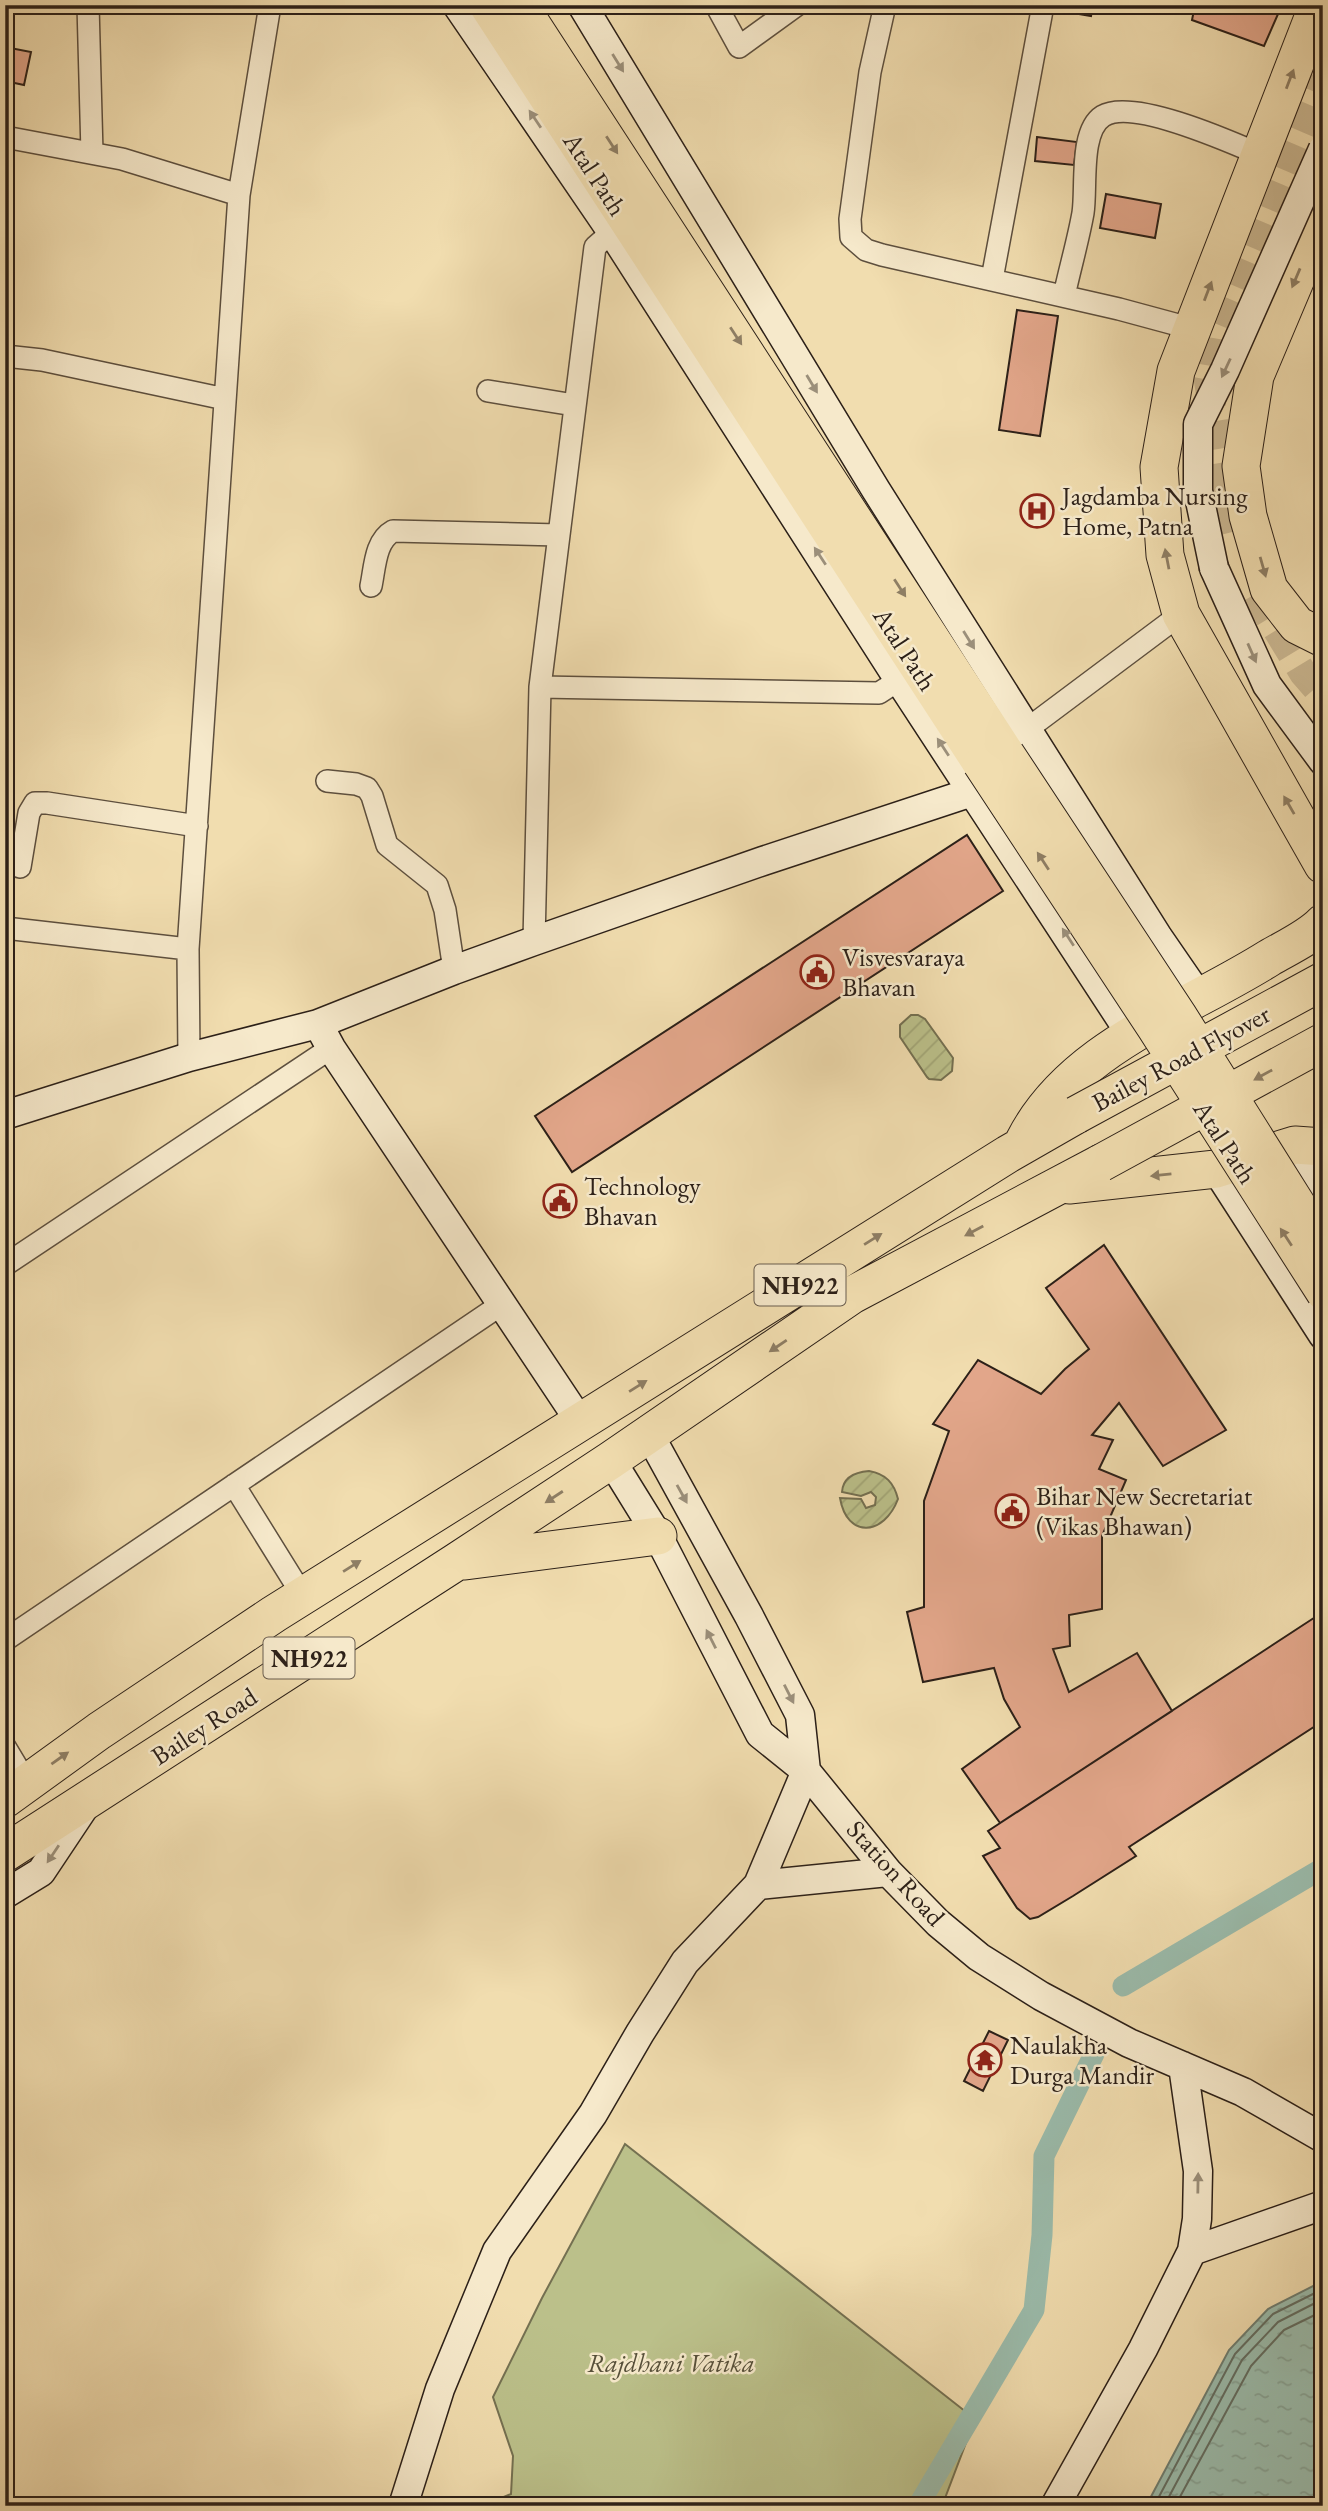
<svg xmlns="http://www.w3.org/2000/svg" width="1328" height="2511" viewBox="0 0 1328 2511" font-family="'EB Garamond',serif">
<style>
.park{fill:#bbc08a;stroke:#747051;stroke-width:2}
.garden{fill:url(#garden-furrows);stroke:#747051;stroke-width:2}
.water{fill:url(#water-ripples);stroke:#6f7e71;stroke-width:2}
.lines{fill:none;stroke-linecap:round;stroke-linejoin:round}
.shore{stroke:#646e62;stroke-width:2}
.canal{stroke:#9bbcac;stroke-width:21}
.building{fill:#e2a68a;stroke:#2c2018;stroke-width:2}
.secondary-tunnel{stroke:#cab791;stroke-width:28;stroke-dasharray:28 14;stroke-linecap:butt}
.street-casing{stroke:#5d4f3e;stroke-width:24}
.secondary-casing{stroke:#2c2018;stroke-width:31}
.primary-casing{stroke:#2c2018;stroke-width:34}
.highway-casing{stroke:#2c2018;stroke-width:39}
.street{stroke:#f6e9cb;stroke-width:21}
.secondary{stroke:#f6e9cb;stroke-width:28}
.primary{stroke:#f1ddaf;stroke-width:32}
.highway{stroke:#f1ddaf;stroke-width:37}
.secondary-bridge-casing{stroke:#2c2018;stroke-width:31;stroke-linecap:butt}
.primary-bridge-casing{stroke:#2c2018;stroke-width:34;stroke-linecap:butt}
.highway-bridge-casing{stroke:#2c2018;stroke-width:39;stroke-linecap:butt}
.secondary-bridge{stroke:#f6e9cb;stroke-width:28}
.primary-bridge{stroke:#f1ddaf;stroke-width:32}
.highway-bridge{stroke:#f1ddaf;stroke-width:37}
.oneway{fill:#9b8f7a}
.oneway2{fill:#8e7e64}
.labels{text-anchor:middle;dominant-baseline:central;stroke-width:5;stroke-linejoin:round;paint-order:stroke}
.shield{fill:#f6e9cb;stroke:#695c4e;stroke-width:2}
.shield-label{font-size:24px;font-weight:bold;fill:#2c2018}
.street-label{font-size:26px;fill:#2c2018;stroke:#f6e9cb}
.poi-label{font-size:26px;fill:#2c2018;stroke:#f6e9cb;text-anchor:start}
.park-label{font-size:26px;font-style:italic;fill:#57503a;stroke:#f6e9cb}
</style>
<defs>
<pattern id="garden-furrows" width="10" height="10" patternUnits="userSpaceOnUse" patternTransform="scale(1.75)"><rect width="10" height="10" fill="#bbc08a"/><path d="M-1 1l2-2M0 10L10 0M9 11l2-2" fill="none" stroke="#a1a576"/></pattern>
<pattern id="water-ripples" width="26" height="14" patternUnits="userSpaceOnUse" patternTransform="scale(1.75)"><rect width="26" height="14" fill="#9bbcac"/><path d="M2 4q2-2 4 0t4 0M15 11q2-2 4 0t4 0" fill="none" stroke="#86a193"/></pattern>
</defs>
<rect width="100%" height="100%" fill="#f1ddaf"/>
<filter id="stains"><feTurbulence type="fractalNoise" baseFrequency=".00286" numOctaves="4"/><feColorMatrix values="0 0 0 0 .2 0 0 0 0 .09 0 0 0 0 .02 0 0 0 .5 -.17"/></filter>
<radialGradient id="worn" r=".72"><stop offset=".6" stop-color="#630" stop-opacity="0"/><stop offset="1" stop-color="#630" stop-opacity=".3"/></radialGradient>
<path class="park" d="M625,2144l350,275 -33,87h-460l29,-12 2,-38 -20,-59 49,-99z"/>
<path class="garden" d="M911,1015h7l7,4 28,39 -1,13 -11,9 -12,-1 -2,-2 -27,-40v-12z
M869,1471c17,3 25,12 29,28 -14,37 -51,40 -58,-1l21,1 5,9 9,-3 1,-8 -5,-5 -10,4 -19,-4c1,-15 14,-20 27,-21z"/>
<path class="water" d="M1323,2281v225h-177l83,-156 39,-41z"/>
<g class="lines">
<path class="shore" d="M1154,2506l81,-152 38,-40 50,-25
M1164,2506l78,-146 36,-38 45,-23
M1175,2506l76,-140 33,-36 39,-19"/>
<path class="canal" d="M1123,1986l200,-118
M918,2506l116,-196 8,-75 2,-79 50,-102"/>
</g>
<path class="building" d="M1062,5h31l-2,11 -30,-5z
M1195,5h87l-18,41 -72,-26z
M5,47l26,5 -7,33 -19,-4z
M1037,137l40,5 -3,23 -39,-4z
M1106,194l55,10 -6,34 -55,-10z
M1017,310l41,6 -18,120 -41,-6z
M1029,499h14v24h-14z
M967,835l36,56 -431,281 -37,-56z
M1104,1245l122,185 -63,36 -44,-63 -27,32 21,5 -14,29 27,11 -24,56v73l-33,6 1,31 -17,3 16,43 68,-39 35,58 -172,112 -38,-54 58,-42 -16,-28 -10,-31 -71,14 -16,-70 17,-5v-106l25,-70 -16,-7 45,-64 63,34 24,-25 24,-20 -43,-61z
M1323,1612v109l-194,126 7,9 -63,40 -35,21 -8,2 -13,-11 -34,-52 17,-8 -12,-17z
M989,2031l19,9 -25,51 -19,-10z"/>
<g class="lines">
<path class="secondary-tunnel" d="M1236,531l-10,-38 -18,-112 9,-52 106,-250
M1255,594l48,79 20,23"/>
<defs>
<path id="street" d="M88,5l4,148
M716,5l23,42 58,-42
M885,5l-15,67 -20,147 1,18 15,13 16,5 237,54 74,20
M5,137l117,22 117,36 -51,754 1,108
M239,195l31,-190
M992,279l51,-274
M1064,296c6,-28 14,-55 19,-83 4,-25 -4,-82 20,-97 29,-18 128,26 158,39
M5,356l37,4 183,39
M488,391l86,14
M371,586c4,-19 4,-45 22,-55l166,4
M540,687l55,-440 17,-15
M1026,730l155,-116
M327,781l29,3 11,4 5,8 15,49 50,40 8,25 9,60
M20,867l9,-54 6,-10h12l150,23
M5,928l183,21
M534,941l6,-254 339,6 20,-13
M5,1265l326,-217
M234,1485l69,111
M5,1640l497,-336
M5,1747l21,35"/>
<path id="secondary" d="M457,5l155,227 287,448 233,356
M582,5l294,485 282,447 42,61
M1214,568l53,117 56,76
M318,1024l13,24 250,375
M5,1115l184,-58 129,-33 136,-54 80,-29 229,-80 209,-69
M1295,1145l28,42
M1216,1169l107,166
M611,1460l47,76 102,198 46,37 82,101 50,51 41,34 62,39 88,47 114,49 80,46
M758,1885l130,-13
M5,1894l36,-22 44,-66
M1192,2251l131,-46
M403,2506l37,-117 57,-138 96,-137 47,-81 45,-71 73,-77 48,-114 -6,-56 -51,-99 -100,-182
M1055,2506l88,-157 49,-98 5,-32 1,-48 -15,-105"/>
<path id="primary" d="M485,5l494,759
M522,5l486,748"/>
<path id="highway" d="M1318,5l-142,366 -17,96 6,88 16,59 142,251
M1323,215l-68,161 -14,90 7,50 21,73 28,36 26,13
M1024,1141c47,-93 161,-130 245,-183 17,-10 41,-21 54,-35
M1069,1185l147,-16 79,-24 28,2
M465,1561l193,-25
M5,1799l94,-68 175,-117 734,-460 68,-39
M5,1853l451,-291 155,-102 241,-165 249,-132"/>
</defs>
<use href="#street" class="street-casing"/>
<use href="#secondary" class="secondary-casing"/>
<use href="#primary" class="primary-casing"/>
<use href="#highway" class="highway-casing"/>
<use href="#street" class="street"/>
<use href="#secondary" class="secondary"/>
<use href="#primary" class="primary"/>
<use href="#highway" class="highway"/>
<defs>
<path id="secondary-bridge" d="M1214,568l-16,-77v-67l27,-54 98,-221"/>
<path id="primary-bridge" d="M1008,753l172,261 143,228
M979,764l174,264 170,266"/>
<path id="highway-bridge" d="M1076,1115l247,-134
M1101,1163l222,-121"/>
</defs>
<use href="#secondary-bridge" class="secondary-bridge-casing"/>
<use href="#primary-bridge" class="primary-bridge-casing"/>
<use href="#highway-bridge" class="highway-bridge-casing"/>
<use href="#secondary-bridge" class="secondary-bridge"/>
<use href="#primary-bridge" class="primary-bridge"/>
<use href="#highway-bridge" class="highway-bridge"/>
</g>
<defs><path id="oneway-solid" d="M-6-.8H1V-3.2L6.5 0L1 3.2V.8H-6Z" transform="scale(1.75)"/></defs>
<g class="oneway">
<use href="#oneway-solid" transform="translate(618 63) rotate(58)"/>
<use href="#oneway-solid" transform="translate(535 119) rotate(-124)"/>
<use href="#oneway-solid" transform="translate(1226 368) rotate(115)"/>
<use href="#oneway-solid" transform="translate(812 384) rotate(59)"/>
<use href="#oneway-solid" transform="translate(820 556) rotate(-123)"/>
<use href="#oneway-solid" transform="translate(969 640) rotate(58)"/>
<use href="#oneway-solid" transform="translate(1252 653) rotate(66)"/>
<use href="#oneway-solid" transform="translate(943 747) rotate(-123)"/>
<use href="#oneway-solid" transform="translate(1068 937) rotate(-123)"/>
<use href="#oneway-solid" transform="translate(682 1494) rotate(61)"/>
<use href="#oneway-solid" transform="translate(711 1639) rotate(-117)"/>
<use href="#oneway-solid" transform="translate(789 1694) rotate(63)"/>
<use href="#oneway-solid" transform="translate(53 1854) rotate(124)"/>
<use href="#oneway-solid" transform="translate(1198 2183) rotate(-89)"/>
</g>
<g class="oneway2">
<use href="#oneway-solid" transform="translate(1290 79) rotate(-69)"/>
<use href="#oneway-solid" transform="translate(612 145) rotate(57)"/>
<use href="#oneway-solid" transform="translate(1296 278) rotate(113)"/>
<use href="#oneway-solid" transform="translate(1208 291) rotate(-69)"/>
<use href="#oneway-solid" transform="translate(736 336) rotate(57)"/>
<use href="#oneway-solid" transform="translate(1167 559) rotate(-101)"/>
<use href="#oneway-solid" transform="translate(1263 567) rotate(74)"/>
<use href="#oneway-solid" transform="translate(900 588) rotate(57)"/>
<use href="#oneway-solid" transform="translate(1289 805) rotate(-120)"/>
<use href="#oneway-solid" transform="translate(1043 861) rotate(-123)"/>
<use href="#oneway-solid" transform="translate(1263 1075) rotate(151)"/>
<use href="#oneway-solid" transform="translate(1161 1175) rotate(174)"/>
<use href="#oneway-solid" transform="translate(974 1231) rotate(152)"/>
<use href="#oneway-solid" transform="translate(1286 1237) rotate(-123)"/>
<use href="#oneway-solid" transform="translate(873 1239) rotate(-32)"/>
<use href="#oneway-solid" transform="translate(778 1346) rotate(146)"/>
<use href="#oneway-solid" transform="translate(638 1386) rotate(-32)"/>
<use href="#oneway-solid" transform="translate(554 1497) rotate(147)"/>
<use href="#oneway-solid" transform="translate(352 1566) rotate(-32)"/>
<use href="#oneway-solid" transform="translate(60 1758) rotate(-35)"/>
</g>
<defs>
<symbol id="hospital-ring" viewBox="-11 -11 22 22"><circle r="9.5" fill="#f6e9cb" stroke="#8f2418" stroke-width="1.5"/><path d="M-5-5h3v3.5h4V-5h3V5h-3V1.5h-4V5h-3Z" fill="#8f2418"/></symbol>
<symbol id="civic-ring" viewBox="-11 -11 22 22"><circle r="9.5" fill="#f6e9cb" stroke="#8f2418" stroke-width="1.5"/><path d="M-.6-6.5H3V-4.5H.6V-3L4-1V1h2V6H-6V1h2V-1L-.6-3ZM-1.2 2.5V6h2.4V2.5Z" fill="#8f2418"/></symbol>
<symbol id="temple-ring" viewBox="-11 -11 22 22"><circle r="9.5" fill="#f6e9cb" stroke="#8f2418" stroke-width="1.5"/><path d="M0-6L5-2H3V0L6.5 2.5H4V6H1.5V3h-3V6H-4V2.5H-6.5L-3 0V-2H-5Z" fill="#8f2418"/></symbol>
</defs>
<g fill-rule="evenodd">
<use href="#hospital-ring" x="1018" y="492" width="38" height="38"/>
<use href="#civic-ring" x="798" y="953" width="38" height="38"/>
<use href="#civic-ring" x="541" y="1182" width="38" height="38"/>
<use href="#civic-ring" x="993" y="1492" width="38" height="38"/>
<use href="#temple-ring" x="966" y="2041" width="38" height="38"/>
</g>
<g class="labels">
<g class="shield">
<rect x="754.5" y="1264.5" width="91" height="41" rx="5"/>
<rect x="263.5" y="1637.5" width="91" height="41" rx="5"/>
</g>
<g class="shield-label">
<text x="800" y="1285">NH922</text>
<text x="309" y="1658">NH922</text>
</g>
<g class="street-label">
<text transform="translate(595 174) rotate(57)">Atal Path</text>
<text transform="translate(905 649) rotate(57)">Atal Path</text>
<text transform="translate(1181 1058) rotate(-28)">Bailey Road Flyover</text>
<text transform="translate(1225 1142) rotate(57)">Atal Path</text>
<text transform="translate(204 1726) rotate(-33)">Bailey Road</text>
<text transform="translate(896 1873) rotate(48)">Station Road</text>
</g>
<g class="poi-label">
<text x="1062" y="496">Jagdamba Nursing<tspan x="1062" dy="30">Home, Patna</tspan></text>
<text x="842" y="957">Visvesvaraya<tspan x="842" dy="30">Bhavan</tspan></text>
<text x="584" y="1186">Technology<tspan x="584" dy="30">Bhavan</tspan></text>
<text x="1036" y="1496">Bihar New Secretariat<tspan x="1036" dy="30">(Vikas Bhawan)</tspan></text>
<text x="1010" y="2045">Naulakha<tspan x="1010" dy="30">Durga Mandir</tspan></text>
</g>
<g class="park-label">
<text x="671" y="2363">Rajdhani Vatika</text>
</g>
</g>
<rect width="1328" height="2511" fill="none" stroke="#f1ddaf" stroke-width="28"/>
<rect x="7" y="7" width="1314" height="2497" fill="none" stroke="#2c2018" stroke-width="3.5"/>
<rect x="14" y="14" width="1300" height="2483" fill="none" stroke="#2c2018" stroke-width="2"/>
<rect width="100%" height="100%" filter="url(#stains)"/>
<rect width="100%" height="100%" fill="url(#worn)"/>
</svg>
